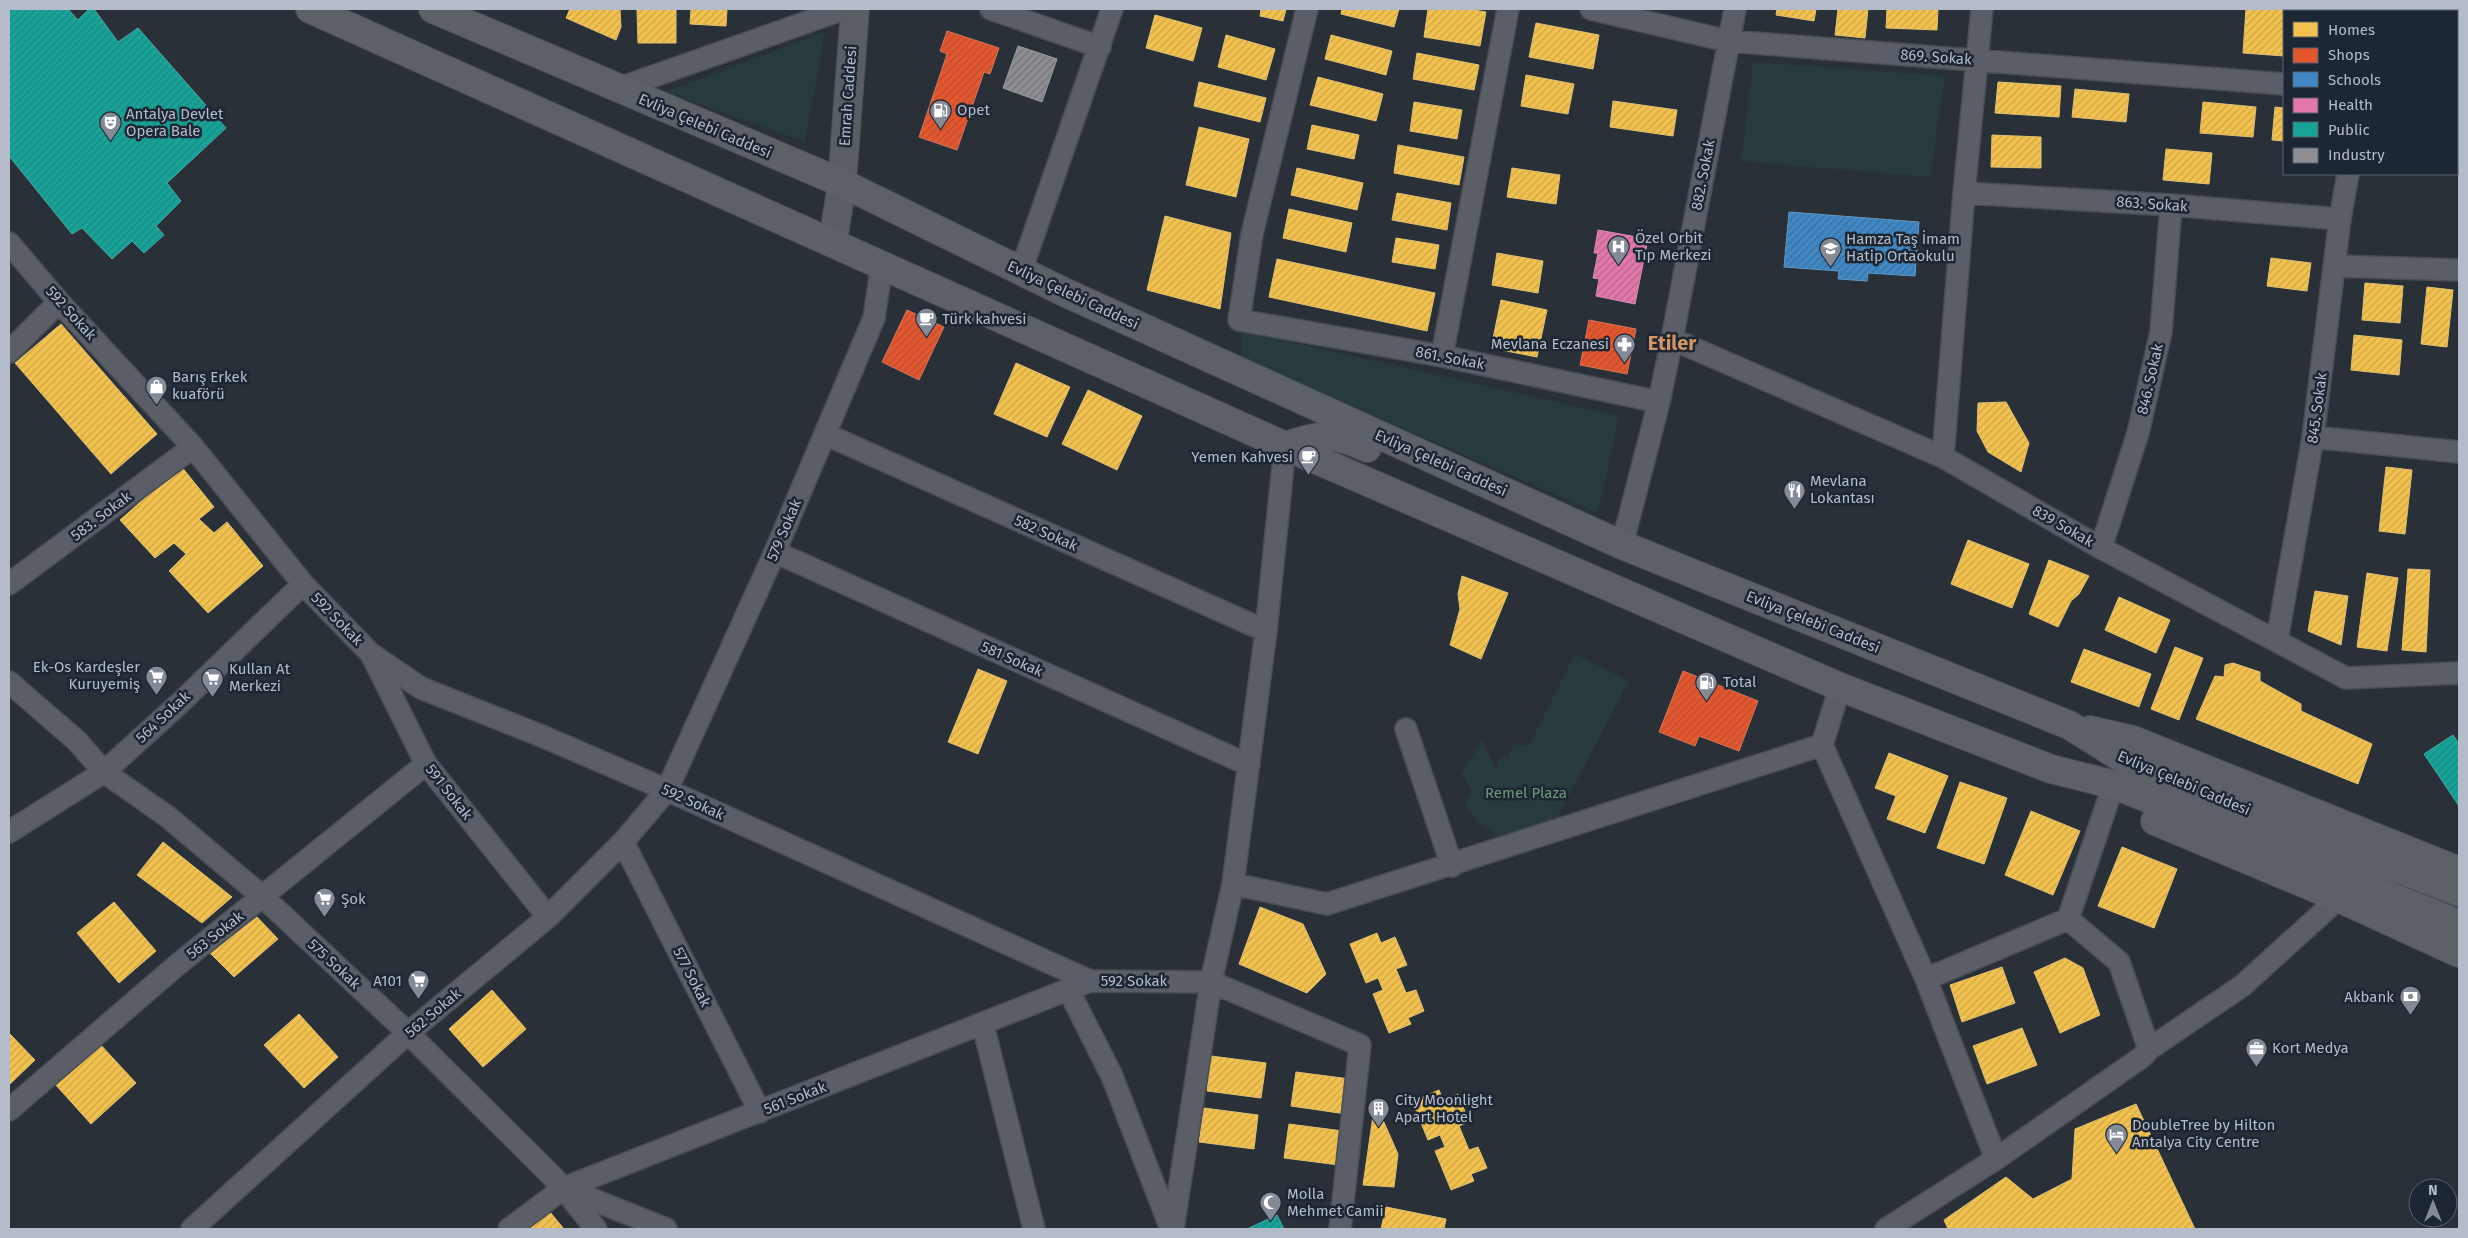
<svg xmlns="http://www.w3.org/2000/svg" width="2468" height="1238" viewBox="0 0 2468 1238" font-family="'Fira Sans',sans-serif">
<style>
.green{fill:#273a3e}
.homes{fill:url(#homes-hatch);stroke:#dfc073}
.shops{fill:url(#shops-hatch);stroke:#d6755c}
.schools{fill:url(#schools-hatch);stroke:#6298c6}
.health{fill:url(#health-hatch);stroke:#d58cb2}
.public{fill:url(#public-hatch);stroke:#46aaa7}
.industry{fill:url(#industry-hatch);stroke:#999ba2}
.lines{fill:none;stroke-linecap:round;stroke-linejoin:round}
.street-casing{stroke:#484c53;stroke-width:24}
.secondary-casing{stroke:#484c53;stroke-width:30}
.primary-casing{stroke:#484c55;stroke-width:30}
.street{stroke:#5a5e66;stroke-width:21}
.secondary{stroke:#595d64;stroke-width:28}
.primary{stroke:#5c6168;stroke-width:28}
.labels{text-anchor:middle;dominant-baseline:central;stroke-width:5;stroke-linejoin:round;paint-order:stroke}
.street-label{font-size:15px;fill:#b4bcc9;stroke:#1d2633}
.poi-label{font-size:15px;fill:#b4bcc9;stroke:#1d2633;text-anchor:start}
.park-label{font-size:15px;fill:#6b9a76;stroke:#1d2633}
.district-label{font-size:20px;font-weight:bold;fill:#d59563;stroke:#1d2633}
</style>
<defs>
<pattern id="homes-hatch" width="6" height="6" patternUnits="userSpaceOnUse" patternTransform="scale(1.25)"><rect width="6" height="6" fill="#f2c14e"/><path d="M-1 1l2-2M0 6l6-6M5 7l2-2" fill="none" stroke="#cca64a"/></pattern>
<pattern id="shops-hatch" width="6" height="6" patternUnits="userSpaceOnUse" patternTransform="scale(1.25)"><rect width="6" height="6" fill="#e4572e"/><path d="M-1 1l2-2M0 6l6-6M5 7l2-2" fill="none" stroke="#b84f32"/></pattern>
<pattern id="schools-hatch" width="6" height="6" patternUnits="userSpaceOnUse" patternTransform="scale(1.25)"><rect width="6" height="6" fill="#3f88c5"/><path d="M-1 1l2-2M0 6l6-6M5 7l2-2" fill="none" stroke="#3c709c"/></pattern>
<pattern id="health-hatch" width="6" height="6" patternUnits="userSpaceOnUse" patternTransform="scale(1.25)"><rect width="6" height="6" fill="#e377a8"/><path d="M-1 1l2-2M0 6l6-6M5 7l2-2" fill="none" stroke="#b8678d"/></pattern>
<pattern id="public-hatch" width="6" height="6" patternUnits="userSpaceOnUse" patternTransform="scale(1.25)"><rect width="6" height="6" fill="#17a398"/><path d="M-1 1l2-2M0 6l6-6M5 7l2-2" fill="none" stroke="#1f8881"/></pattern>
<pattern id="industry-hatch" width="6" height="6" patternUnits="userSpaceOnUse" patternTransform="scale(1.25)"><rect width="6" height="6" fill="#8d8d92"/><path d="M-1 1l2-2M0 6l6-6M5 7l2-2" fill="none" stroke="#737478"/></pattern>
</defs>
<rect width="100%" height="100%" fill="#2a3038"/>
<path class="green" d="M825,32l-20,110 -139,-50z
M1753,62l192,14 -15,101 -189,-16z
M1241,331l378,85 -21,97 -357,-155z
M1575,654l54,27 -76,144 -49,14 -26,-16 -13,-18 7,-14 -11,-17 21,-34 14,29 5,-13 7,1 6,-13 15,2z"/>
<path class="homes" d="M570,9h50l1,18 -5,13 -50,-22z
M637,9h39v34h-38z
M691,9h36l-1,17 -36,-2z
M1261,9h25l-3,12 -23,-5z
M1342,9h57l-5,18 -53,-13z
M1428,9h40l18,3 -6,34 -56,-9z
M1777,9h39l-2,12 -38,-6z
M1838,9h30l-3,29 -30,-3z
M1887,9h51l-1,21 -51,-2z
M2246,9h43v2h-5v45l-41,-3z
M2407,9h30v2h-31z
M1155,15l47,13 -9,33 -47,-13z
M1536,23l63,12 -6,34 -64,-12z
M1226,35l49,14 -9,31 -48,-13z
M1331,35l61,16 -6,24 -61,-16z
M1417,53l62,12 -5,25 -61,-11z
M1526,75l48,9 -6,30 -47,-8z
M1318,77l65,17 -7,27 -66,-16z
M1199,82l67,16 -6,24 -66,-16z
M1998,82l63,4 -2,31 -64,-4z
M2075,89l54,5 -3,28 -54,-5z
M1613,101l64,9 -4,26 -63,-9z
M1414,102l48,8 -5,29 -47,-8z
M2203,102l53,5 -3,30 -53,-4z
M2275,107l9,1v33l-12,-1z
M1312,125l47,10 -5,24 -47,-10z
M1199,127l50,12 -13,58 -50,-12z
M1992,135l49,2v31l-50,-1z
M1398,145l66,12 -5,28 -65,-12z
M2166,149l46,4 -3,31 -46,-4z
M1297,168l66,15 -6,27 -66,-15z
M1512,168l48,7 -4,29 -49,-7z
M1397,193l54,10 -4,27 -55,-10z
M1289,209l63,14 -6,29 -63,-14z
M1165,216l66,17 -11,76 -73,-19z
M1396,238l43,7 -4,24 -43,-7z
M1497,253l46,8 -5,32 -46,-8z
M2271,258l40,5 -4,28 -40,-5z
M1277,259l158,34 -8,38 -158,-34z
M2365,283l38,3 -3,37 -38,-3z
M2427,287l26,3 -6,57 -26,-3z
M1501,300l46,10 -10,47 -46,-9z
M61,324l96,110 -46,40 -96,-111z
M2354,335l48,5 -3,35 -48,-5z
M1016,363l54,24 -23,50 -53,-23z
M1088,390l54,26 -25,54 -55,-26z
M2006,402l23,41 -8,29 -33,-20 -11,-21 1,-28z
M181,466l33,41 -15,12 15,14 13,-11 36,44 -55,47 -39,-42 17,-17 -12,-11 -19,15 -35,-38z
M2386,467l26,3 -7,64 -26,-3z
M1968,540l61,24 -17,44 -61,-24z
M2049,560l40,16 -10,18 -8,7 -13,26 -29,-13z
M2408,569l22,1 -4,82 -24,-2z
M2367,573l31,5 -11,73 -30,-4z
M1462,576l46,17 -27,66 -31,-14 10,-36 -2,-15z
M2315,591l33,5 -7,49 -33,-14z
M2119,597l51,23 -14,33 -51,-23z
M2175,647l28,11 -24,62 -28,-11z
M2084,649l67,25 -12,33 -68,-25z
M2233,663l27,9v9l41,23v7l71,33 -14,40 -162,-65 19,-43 9,1 1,-12z
M978,669l29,12 -29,73 -30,-12z
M1889,753l59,23 -23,57 -38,-14 9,-23 -21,-8z
M1960,782l47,16 -23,66 -47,-16z
M2031,811l49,20 -27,64 -48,-20z
M163,842l69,55 -30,26 -65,-48z
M2122,847l55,22 -23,59 -56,-22z
M114,902l42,49 -37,32 -42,-50z
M1260,907l43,17 23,50 -19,19 -68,-29z
M257,917l21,22 -44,38 -24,-24z
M1377,933l4,10 14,-6 12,28 -11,4 10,24 10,-3 8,21 -16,7 3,6 -22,9 -16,-39 10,-4 -5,-12 -12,5 -16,-39z
M2065,958l18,10 17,47 -40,18 -26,-61z
M2002,967l13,36 -53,19 -12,-37z
M492,990l34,39 -43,38 -34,-38z
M299,1014l39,43 -34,31 -40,-43z
M2022,1028l15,37 -50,19 -14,-38z
M9,1033l26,27 -26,25z
M98,1042l38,41 -45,41 -37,-41z
M1211,1056l55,7 -5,35 -54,-7z
M1296,1072l54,7 -4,35 -55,-8z
M1439,1090l4,10 15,-6 11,28 -10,4 10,24 9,-3 9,21 -16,6 3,7 -23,9 -16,-39 10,-4 -5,-12 -12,5 -16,-39z
M1375,1102l23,52 -4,33 -31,-2z
M2136,1104l59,125h-247l-4,-9 62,-43 27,22 39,-20 3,-50z
M1204,1108l54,7 -4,34 -55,-7z
M1289,1124l54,7 -4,34 -55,-7z
M1386,1207l60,12 -2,10h-63z
M550,1212l14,17h-36z"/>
<path class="shops" d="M947,31l52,17 -9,26 -6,-2 -27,78 -38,-13 28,-83 -7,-3z
M907,310l37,17 -25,53 -37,-18z
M1589,320l47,9 -9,45 -47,-9z
M1683,671l75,30 -19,50 -40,-15 -4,10 -36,-14z"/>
<path class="schools" d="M1789,212l130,10 -4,54 -47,-3 -1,8 -29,-2 1,-8 -55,-4z"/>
<path class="health" d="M1598,230l50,9 -13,65 -39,-8 3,-17 -6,-1 5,-25h-4z"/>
<path class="public" d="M9,9h59l10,11 11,-11h5l24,33 20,-14 88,100 -59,55 14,18 -25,25 8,9 -20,18 -12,-12 -20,18 -30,-31 -10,6 -63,-78z
M2453,735l6,9v62l-35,-52z
M1277,1215l7,14h-37z"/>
<path class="industry" d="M1018,46l39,13 -15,43 -39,-14z"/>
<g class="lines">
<defs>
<path id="street" d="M991,9l109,38
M1307,9l-55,225 -13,86 203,36 217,46
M1591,9l137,32 556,43
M2374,11v-2
M617,89l227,-80
M2457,118h2
M1964,193l207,12 169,14
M9,243l50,59 134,145 110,137 68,70 50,34 123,49 123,53 423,191 121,1 149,63 -20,184
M2335,266l124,4
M1021,271l91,-262
M1672,339l271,118 158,91 245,130 113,-5
M9,352l50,-50
M1442,356l66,-347
M825,434l441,197
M2313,437l146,15
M1943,457l21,-264 18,-184
M1622,545l37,-143 13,-63 63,-330
M2101,548l37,-115 23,-101 10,-127
M775,552l474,213
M9,584l184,-137
M2277,640l36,-203 27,-218 8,-45
M372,656l54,108 122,153
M9,682l68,59 27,31 64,45 95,80 145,136 156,155 102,41
M1840,687l-18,58 104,234 70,180
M1406,729l46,137
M9,832l95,-60 76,-69 123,-119
M623,842l137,270
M1233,884l94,20 495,-159
M2068,919l40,-118
M1926,979l142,-60 51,43 30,87
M1068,989l44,87 59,153
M983,1025l51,204
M9,1110l167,-144 250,-202
M564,1189l32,40
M192,1229l216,-196 140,-116 75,-75 44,-52 108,-238 99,-234 8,-54
M509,1229l55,-41 526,-207
M1173,1229l38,-247 22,-98 33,-253 19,-185
M1886,1229l110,-70 146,-102 7,-8 93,-63 97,-88"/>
<path id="secondary" d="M833,242l9,-59 13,-174"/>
<path id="primary" d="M310,9l975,437 555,241 211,82 64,16 344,139
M433,9l409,174 222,109 558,253 447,180 56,35 169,69 165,63
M1285,446c36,-11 47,-15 82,2
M2090,730l43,10 326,131
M2155,821l184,77 120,55"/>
</defs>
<use href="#street" class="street-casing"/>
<use href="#secondary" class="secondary-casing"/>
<use href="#primary" class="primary-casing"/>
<use href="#street" class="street"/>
<use href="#secondary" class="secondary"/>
<use href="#primary" class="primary"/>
</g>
<defs>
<symbol id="fuel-pin" viewBox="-11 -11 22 30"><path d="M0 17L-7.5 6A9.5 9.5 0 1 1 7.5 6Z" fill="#848b96" stroke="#1d2633"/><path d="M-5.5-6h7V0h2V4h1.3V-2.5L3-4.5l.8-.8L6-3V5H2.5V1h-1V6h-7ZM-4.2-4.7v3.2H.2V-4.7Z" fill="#fff"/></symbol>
<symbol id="theatre-pin" viewBox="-11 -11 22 30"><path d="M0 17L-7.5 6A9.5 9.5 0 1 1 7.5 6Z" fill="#848b96" stroke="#1d2633"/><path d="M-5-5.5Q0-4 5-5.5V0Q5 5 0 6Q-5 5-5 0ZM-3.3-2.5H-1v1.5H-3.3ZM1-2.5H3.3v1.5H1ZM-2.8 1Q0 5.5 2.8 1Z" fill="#fff"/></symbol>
<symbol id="hospital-pin" viewBox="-11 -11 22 30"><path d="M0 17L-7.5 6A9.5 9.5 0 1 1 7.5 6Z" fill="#848b96" stroke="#1d2633"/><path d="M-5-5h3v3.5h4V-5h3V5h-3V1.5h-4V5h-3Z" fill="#fff"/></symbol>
<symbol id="school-pin" viewBox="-11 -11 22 30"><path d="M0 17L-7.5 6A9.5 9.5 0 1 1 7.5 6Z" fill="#848b96" stroke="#1d2633"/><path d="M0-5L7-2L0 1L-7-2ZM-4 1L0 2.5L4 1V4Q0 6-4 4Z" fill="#fff"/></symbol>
<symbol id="cafe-pin" viewBox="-11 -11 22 30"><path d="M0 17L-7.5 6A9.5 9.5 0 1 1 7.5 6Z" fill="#848b96" stroke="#1d2633"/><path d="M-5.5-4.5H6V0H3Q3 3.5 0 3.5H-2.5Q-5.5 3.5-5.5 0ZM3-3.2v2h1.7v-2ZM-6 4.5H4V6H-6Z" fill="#fff"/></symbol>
<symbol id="pharmacy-pin" viewBox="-11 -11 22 30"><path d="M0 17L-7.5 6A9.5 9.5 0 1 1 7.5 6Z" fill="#848b96" stroke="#1d2633"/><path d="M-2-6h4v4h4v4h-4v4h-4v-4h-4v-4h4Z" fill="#fff"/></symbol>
<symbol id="shop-pin" viewBox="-11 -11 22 30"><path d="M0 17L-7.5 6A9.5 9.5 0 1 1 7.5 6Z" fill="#848b96" stroke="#1d2633"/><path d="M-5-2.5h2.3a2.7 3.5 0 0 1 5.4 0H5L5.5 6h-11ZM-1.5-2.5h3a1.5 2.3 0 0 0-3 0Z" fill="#fff"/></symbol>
<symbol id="restaurant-pin" viewBox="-11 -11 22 30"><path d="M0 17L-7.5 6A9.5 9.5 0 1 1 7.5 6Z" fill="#848b96" stroke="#1d2633"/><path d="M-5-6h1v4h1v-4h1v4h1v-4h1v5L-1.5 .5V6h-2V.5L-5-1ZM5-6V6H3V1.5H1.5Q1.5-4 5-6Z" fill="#fff"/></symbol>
<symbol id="supermarket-pin" viewBox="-11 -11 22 30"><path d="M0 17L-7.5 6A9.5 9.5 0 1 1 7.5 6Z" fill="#848b96" stroke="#1d2633"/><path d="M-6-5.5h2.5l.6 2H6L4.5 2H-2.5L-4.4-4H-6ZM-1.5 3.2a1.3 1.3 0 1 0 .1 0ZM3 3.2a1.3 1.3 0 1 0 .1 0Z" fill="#fff"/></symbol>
<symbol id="bank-pin" viewBox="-11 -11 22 30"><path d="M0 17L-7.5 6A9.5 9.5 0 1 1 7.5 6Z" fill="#848b96" stroke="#1d2633"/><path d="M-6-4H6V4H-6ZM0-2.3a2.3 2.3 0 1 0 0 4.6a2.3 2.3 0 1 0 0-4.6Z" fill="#fff"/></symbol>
<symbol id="office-pin" viewBox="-11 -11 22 30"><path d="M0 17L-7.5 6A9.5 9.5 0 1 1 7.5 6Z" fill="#848b96" stroke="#1d2633"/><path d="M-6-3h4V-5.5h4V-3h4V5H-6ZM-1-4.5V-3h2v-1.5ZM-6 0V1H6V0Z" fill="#fff"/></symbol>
<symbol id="building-pin" viewBox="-11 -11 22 30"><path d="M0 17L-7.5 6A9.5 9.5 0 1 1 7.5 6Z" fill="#848b96" stroke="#1d2633"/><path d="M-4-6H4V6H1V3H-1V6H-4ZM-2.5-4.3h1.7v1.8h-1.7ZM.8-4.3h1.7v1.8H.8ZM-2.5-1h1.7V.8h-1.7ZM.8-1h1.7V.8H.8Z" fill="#fff"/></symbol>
<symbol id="hotel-pin" viewBox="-11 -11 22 30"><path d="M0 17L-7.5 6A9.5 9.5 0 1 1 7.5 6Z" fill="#848b96" stroke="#1d2633"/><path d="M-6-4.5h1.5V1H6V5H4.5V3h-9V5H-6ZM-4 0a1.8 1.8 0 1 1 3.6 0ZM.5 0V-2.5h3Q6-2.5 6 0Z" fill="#fff"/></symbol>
<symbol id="mosque-pin" viewBox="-11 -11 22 30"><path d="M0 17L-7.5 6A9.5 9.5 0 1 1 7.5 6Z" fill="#848b96" stroke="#1d2633"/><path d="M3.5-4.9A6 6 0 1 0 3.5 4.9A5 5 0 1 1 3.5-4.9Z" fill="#fff"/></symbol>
</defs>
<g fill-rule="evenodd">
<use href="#fuel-pin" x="928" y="98" width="25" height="34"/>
<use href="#theatre-pin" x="98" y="110" width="25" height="34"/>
<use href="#hospital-pin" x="1606" y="234" width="25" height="34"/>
<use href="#school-pin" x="1818" y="236" width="25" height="34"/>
<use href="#cafe-pin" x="914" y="306" width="25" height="34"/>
<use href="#pharmacy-pin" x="1612" y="332" width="25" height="34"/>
<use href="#shop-pin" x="144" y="374" width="25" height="34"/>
<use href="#cafe-pin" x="1296" y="444" width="25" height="34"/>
<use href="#restaurant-pin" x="1782" y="478" width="25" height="34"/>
<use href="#supermarket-pin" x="144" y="664" width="25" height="34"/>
<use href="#supermarket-pin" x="200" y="666" width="25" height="34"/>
<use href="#fuel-pin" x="1694" y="670" width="25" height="34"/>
<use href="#supermarket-pin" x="312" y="886" width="25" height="34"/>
<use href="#supermarket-pin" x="406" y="968" width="25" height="34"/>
<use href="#bank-pin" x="2398" y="984" width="25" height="34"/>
<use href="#office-pin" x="2244" y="1036" width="25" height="34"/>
<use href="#building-pin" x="1366" y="1096" width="25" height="34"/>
<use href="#hotel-pin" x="2104" y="1122" width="25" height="34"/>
<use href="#mosque-pin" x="1258" y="1190" width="25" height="34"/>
</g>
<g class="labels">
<g class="street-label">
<text transform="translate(1936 57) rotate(4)">869. Sokak</text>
<text transform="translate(848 96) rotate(-86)">Emrah Caddesi</text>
<text transform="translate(705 126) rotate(23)">Evliya Çelebi Caddesi</text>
<text transform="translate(1703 175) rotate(-79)">882. Sokak</text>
<text transform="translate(2152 204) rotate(4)">863. Sokak</text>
<text transform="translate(1073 295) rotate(25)">Evliya Çelebi Caddesi</text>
<text transform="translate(71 313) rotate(48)">592 Sokak</text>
<text transform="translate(1450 358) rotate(11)">861. Sokak</text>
<text transform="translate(2150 379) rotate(-77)">846. Sokak</text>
<text transform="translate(2317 408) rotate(-82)">845. Sokak</text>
<text transform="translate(1441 463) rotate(24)">Evliya Çelebi Caddesi</text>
<text transform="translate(101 516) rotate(-37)">583. Sokak</text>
<text transform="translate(2063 526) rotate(30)">839 Sokak</text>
<text transform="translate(784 530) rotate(-67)">579 Sokak</text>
<text transform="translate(1046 533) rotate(24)">582 Sokak</text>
<text transform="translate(337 619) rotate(46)">592 Sokak</text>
<text transform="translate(1813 622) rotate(22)">Evliya Çelebi Caddesi</text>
<text transform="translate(1012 659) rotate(24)">581 Sokak</text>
<text transform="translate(163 717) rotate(-43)">564 Sokak</text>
<text transform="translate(2184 783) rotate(23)">Evliya Çelebi Caddesi</text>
<text transform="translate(449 792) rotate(52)">591 Sokak</text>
<text transform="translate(693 802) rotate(24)">592 Sokak</text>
<text transform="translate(215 935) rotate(-38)">563 Sokak</text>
<text transform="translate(334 964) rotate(43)">575 Sokak</text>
<text transform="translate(692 977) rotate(63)">577 Sokak</text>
<text x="1134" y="981">592 Sokak</text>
<text transform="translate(433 1013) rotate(-40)">562 Sokak</text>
<text transform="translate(795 1098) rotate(-21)">561 Sokak</text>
</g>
<g class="poi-label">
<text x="957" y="110">Opet</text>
<text x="126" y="114">Antalya Devlet<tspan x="126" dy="17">Opera Bale</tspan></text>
<text x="1635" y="238">Özel Orbit<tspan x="1635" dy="17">Tıp Merkezi</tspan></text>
<text x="1846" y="239">Hamza Taş İmam<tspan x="1846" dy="17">Hatip Ortaokulu</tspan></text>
<text x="942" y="319">Türk kahvesi</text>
<text x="1609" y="344" text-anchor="end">Mevlana Eczanesi</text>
<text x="172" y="377">Barış Erkek<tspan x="172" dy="17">kuaförü</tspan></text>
<text x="1293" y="457" text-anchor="end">Yemen Kahvesi</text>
<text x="1810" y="481">Mevlana<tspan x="1810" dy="17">Lokantası</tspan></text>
<text x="140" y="667" text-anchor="end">Ek-Os Kardeşler<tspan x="140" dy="17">Kuruyemiş</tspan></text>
<text x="229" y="669">Kullan At<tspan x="229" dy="17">Merkezi</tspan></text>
<text x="1723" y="682">Total</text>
<text x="341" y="899">Şok</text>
<text x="402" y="981" text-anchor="end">A101</text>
<text x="2394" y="997" text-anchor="end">Akbank</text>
<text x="2272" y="1048">Kort Medya</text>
<text x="1395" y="1100">City Moonlight<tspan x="1395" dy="17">Apart Hotel</tspan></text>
<text x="2132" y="1125">DoubleTree by Hilton<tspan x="2132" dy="17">Antalya City Centre</tspan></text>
<text x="1287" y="1194">Molla<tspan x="1287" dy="17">Mehmet Camii</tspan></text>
</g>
<g class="park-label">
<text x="1526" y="793">Remel Plaza</text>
</g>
<g class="district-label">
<text x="1672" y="343">Etiler</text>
</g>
</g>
<rect width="2468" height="1238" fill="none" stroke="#b4bcc9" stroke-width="20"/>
<rect x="2283" y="10" width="175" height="165" fill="#1d2633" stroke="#59626f"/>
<rect x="2293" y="22" width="25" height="15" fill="#f2c14e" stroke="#59626f"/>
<text x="2328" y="35" font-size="15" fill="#b4bcc9">Homes</text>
<rect x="2293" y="48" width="25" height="15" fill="#e4572e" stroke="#59626f"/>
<text x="2328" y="60" font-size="15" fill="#b4bcc9">Shops</text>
<rect x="2293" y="72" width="25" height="15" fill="#3f88c5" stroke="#59626f"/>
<text x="2328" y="85" font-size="15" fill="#b4bcc9">Schools</text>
<rect x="2293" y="98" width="25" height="15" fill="#e377a8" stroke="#59626f"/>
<text x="2328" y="110" font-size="15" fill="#b4bcc9">Health</text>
<rect x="2293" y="122" width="25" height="15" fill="#17a398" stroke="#59626f"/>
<text x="2328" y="135" font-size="15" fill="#b4bcc9">Public</text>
<rect x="2293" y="148" width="25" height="15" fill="#8d8d92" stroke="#59626f"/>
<text x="2328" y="160" font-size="15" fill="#b4bcc9">Industry</text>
<g transform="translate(2433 1203)"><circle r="24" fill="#1d2633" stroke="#59626f"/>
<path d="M0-4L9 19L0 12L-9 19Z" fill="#848b96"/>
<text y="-8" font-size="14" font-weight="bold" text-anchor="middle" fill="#b4bcc9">N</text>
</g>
</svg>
